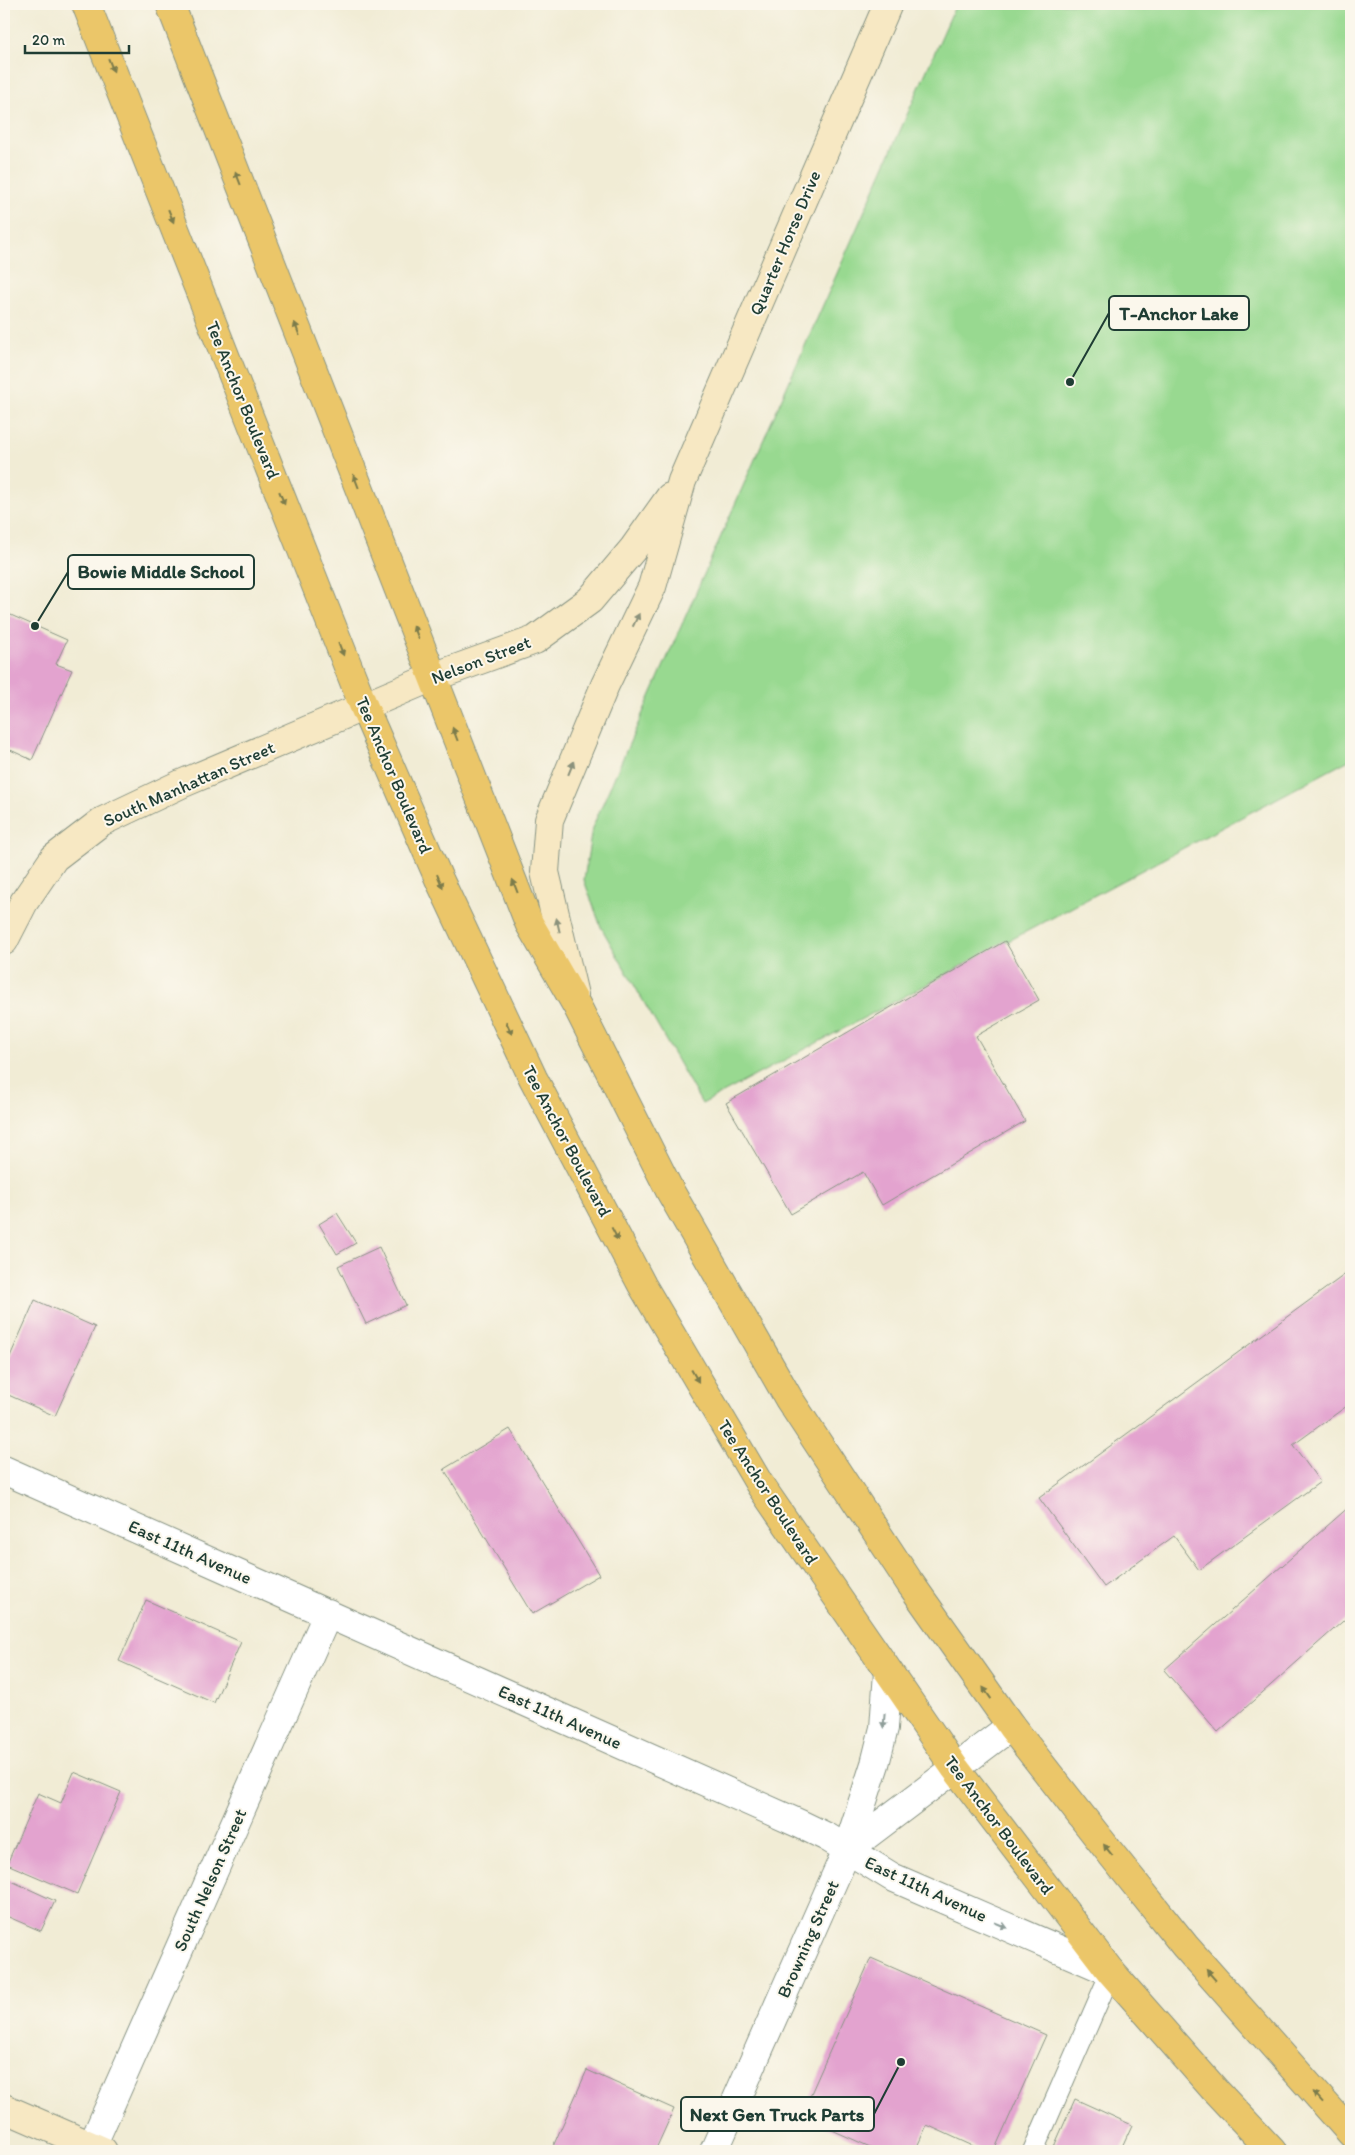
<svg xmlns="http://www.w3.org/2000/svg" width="1355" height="2155" viewBox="0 0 1355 2155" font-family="Itim,sans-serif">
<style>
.green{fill:#98d990;stroke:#5c8b62}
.building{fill:#e3a3cf}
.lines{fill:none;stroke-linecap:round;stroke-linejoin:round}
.lane-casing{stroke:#889484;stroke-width:22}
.street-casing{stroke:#889484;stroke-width:30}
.secondary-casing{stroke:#889484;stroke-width:30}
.primary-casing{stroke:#889484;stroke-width:30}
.lane{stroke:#fff;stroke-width:20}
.street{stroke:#fff;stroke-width:28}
.secondary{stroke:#f7e8c3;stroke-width:28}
.primary{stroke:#ebc669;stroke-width:28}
.oneway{fill:#7b7b4c}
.oneway2{fill:#8b927c}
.oneway3{fill:#8f9e9a}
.labels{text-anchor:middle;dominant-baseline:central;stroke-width:4;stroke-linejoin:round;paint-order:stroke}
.street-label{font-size:18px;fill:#1f3d34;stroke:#fbf7ec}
.leader{fill:none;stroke:#1f3d34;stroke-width:2}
.callout-dot{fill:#1f3d34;stroke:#fbf7ec;stroke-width:2}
.callout{fill:#fbf7ec;stroke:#1f3d34;stroke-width:2}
.callout-label{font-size:19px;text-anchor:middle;font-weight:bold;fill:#1f3d34}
</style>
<rect width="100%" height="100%" fill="#fbf7ec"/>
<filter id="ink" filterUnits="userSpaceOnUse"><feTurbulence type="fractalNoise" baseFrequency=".02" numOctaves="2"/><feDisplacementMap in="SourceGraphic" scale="10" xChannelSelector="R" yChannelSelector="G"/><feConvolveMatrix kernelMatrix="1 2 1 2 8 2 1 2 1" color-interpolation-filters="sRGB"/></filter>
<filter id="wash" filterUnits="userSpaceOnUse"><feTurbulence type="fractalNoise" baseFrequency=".0096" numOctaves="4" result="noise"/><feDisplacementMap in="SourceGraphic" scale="20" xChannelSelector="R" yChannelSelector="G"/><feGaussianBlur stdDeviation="1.12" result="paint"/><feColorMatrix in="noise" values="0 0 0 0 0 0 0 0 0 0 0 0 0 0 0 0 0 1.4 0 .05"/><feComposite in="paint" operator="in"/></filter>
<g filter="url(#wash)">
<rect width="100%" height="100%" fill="#f1ecd5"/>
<path class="green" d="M956,4h395v755l-649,345 -101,-177 -17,-47 8,-52z"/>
<g id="blocks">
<path class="building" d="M4,612l63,28 -11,24 16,6 -40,90 -28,-13z
M1005,941l34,59 -63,36 49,85 -143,84 -19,-33 -72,42 -65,-111z
M337,1213l19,30 -19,11 -18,-30z
M379,1247l27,58 -40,19 -28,-58z
M1351,1270v133l-58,42 27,37 -121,88 -25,-34 -70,51 -65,-89z
M35,1300l60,27 -40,89 -51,-23v-23z
M510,1429l89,146 -67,39 -88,-145z
M1351,1505v109l-133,118 -54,-62z
M146,1600l95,42 -27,61 -95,-42z
M74,1772l47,20 -44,102 -70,-30 31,-71 23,10z
M5,1878l50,23 -14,30 -37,-16z
M871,1958l175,77 -52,116h-10l-57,-26 -12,26h-36l-78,-35z
M587,2070l87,39 -19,42h-104z
M1075,2099l57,26 -12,26h-68z"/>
</g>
</g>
<g filter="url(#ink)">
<use href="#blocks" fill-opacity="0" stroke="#889484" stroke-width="1"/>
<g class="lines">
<defs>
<path id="lane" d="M1033,2151l78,-179"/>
<path id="street" d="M4,1470l796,354 27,13 65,40 219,95
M847,1850l164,-124
M92,2146l236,-533
M714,2151l133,-301 28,-86 9,-36 4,-56"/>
<path id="secondary" d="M4,941l20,-39 30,-44 47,-36 80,-38 252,-107 102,-37 55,-40 43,-51 37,-52
M574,995l-29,-123 4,-52 56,-135 47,-98 30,-106 206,-477
M4,2108l99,43"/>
<path id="primary" d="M86,4l278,703 75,172 94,199 109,207 118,200 195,283 156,204 103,117 58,62
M170,4l359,919 48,83 93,185 119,208 121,184 101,143 101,129 73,91 166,187"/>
</defs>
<use href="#lane" class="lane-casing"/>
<use href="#street" class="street-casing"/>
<use href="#secondary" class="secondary-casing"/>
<use href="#primary" class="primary-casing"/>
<use href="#lane" class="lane"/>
<use href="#street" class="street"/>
<use href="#secondary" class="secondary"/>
<use href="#primary" class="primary"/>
</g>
<defs><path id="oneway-solid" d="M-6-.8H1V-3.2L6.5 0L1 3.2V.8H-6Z" transform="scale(1.25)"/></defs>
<g class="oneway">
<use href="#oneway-solid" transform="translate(111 65) rotate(68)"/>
<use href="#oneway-solid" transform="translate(238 178) rotate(-111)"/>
<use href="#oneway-solid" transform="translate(171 216) rotate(68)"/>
<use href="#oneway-solid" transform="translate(297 329) rotate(-111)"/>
<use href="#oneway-solid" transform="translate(356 481) rotate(-111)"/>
<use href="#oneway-solid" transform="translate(282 498) rotate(68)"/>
<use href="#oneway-solid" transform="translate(416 632) rotate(-111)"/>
<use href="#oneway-solid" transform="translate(341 649) rotate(69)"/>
<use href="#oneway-solid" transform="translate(455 734) rotate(-111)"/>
<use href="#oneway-solid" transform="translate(440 881) rotate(66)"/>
<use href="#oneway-solid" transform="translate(515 886) rotate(-111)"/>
<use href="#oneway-solid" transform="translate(509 1028) rotate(65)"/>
<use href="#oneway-solid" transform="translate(615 1234) rotate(62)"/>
<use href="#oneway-solid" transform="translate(695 1376) rotate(60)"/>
<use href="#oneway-solid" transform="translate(987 1693) rotate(-125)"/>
<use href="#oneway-solid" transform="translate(1108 1850) rotate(-128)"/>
<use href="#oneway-solid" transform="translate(1211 1975) rotate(-131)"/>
<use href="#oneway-solid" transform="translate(1318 2097) rotate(-132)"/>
</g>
<g class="oneway2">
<use href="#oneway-solid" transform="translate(636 620) rotate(-64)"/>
<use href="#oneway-solid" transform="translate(571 768) rotate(-68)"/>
<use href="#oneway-solid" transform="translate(558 925) rotate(-103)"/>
</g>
<g class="oneway3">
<use href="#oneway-solid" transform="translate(884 1721) rotate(95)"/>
<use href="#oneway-solid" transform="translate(1001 1925) rotate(23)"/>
</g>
</g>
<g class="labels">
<g class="street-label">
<text transform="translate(785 243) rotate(-67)">Quarter Horse Drive</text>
<text transform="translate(243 400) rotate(68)">Tee Anchor Boulevard</text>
<text transform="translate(481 660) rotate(-21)">Nelson Street</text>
<text transform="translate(394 775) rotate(67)">Tee Anchor Boulevard</text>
<text transform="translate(189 784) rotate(-24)">South Manhattan Street</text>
<text transform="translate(567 1141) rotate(62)">Tee Anchor Boulevard</text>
<text transform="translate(768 1492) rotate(57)">Tee Anchor Boulevard</text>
<text transform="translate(190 1552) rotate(24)">East 11th Avenue</text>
<text transform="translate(560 1717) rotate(24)">East 11th Avenue</text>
<text transform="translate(999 1825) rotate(53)">Tee Anchor Boulevard</text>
<text transform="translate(210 1880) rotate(-66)">South Nelson Street</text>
<text transform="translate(926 1889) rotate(25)">East 11th Avenue</text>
<text transform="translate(808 1939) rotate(-66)">Browning Street</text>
</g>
</g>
<path class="leader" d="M1070 382L1109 313M35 626L68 572M901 2062L874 2114"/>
<g class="callout-dot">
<circle cx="1070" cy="382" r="5"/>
<circle cx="35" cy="626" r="5"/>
<circle cx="901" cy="2062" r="5"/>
</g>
<g class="callout">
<rect x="1109" y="296" width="140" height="34" rx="5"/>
<rect x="68" y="555" width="186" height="34" rx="5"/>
<rect x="681" y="2097" width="193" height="34" rx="5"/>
</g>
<g class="callout-label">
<text x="1179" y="320">T-Anchor Lake</text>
<text x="161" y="578">Bowie Middle School</text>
<text x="777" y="2121">Next Gen Truck Parts</text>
</g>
<rect width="1355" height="2155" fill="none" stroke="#fbf7ec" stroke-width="20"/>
<path d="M25 45v8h104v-8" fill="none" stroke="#1f3d34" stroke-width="2.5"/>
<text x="32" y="45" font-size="15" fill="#1f3d34" stroke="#fbf7ec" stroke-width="4" paint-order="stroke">20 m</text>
</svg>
